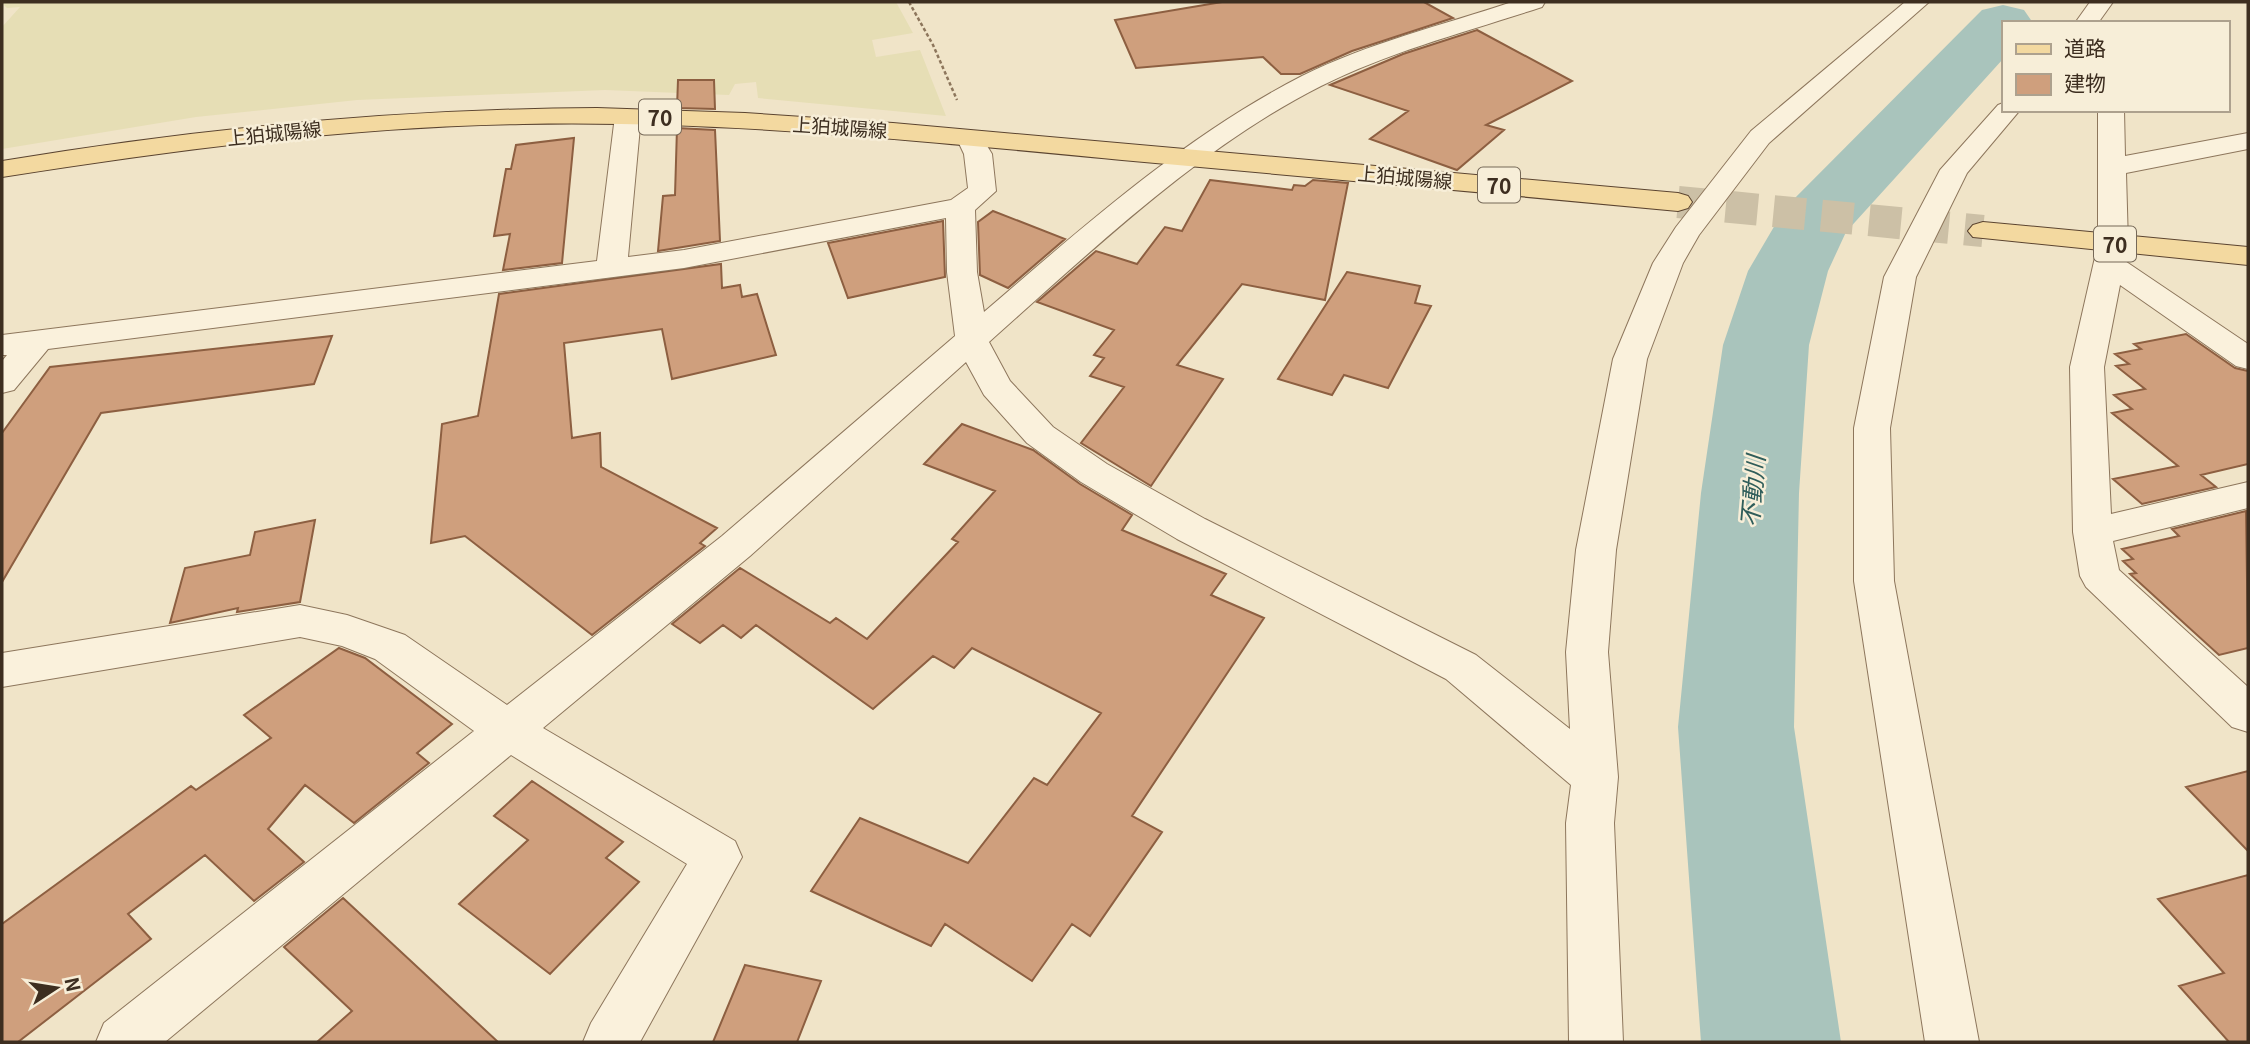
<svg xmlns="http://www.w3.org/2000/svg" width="2250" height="1044" viewBox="0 0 2250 1044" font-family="Georgia,'Noto Sans JP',serif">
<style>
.farmland{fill:#e6deb5}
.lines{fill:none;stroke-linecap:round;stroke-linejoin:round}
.river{fill:#a9c4bc;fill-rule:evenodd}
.building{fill:#cf9f7d;stroke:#8d5f41;stroke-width:2}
.primary-tunnel{stroke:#ccc0a6;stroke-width:32;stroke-dasharray:32 16;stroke-linecap:butt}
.minor-casing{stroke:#8d765c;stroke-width:2}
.tertiary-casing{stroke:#8d765c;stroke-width:2}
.primary-casing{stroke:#5b4430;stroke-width:2}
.path{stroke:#8d765c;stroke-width:2.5;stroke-dasharray:3.5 2.5;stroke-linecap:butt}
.minor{fill:#faf1dc;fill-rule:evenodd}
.tertiary{fill:#faf1dc;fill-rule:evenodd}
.primary{fill:#f3d9a0;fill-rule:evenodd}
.labels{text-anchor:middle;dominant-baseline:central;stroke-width:5;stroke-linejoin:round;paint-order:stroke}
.far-street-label{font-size:19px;fill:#3d2e20;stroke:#f7eed8}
.shield{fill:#f7eed8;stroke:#756857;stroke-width:2}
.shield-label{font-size:21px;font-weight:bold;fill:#3d2e20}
.water-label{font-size:24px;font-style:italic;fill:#2f5d5a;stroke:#f7eed8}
</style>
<rect width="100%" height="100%" fill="#f0e4c8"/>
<path class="farmland" d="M5,2h891l17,31 -41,7 4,17 44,-7 26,66 -188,-18 -2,-16 -21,2 -6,11 -124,-5 -248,10 -161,17 -194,32v-122l18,-20 -13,1 -5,-5z"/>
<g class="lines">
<path class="river" d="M2003,5l21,5 9,13h-30v36l-157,173 -18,39 -19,74 -10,148 -5,234 47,315h-140l-23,-315 23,-234 22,-148 25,-74 37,-63 197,-198z"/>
</g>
<path class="building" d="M1222,2h202l29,16 -101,33 -52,23h-19l-18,-17 -127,11 -21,-48z
M1477,30l95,51 -86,44 18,5 -47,40 -87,-31 38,-28 -78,-26 73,-31z
M678,80h36l1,29 -38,-1z
M677,128l38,2 5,111 -62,10 5,-55 12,-1z
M574,138l-12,125 -59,7 7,-36 -16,2 12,-67h5l5,-24z
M1210,180l82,10 2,-5 11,1 8,-6 35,3 -23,117 -83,-16 -65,81 46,14 -72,107 -70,-43 43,-56 -34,-11 14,-18 -10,-3 20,-25 -77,-28 59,-51 41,13 28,-37 17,4z
M993,211l72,28 -57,49 -28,-13 -2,-53z
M943,221l2,56 -97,21 -20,-55z
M721,264l1,24 18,-3 2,12 15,-3 19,61 -104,24 -10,-50 -98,14 8,95 28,-5 1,34 116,61 -17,15 5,3 -113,89 -127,-99 -34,7 11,-119 36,-8 21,-122z
M1347,272l73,14 -5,17 16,3 -43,82 -44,-13 -12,20 -54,-16z
M2186,334l49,34 13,3v93l-47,11 15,12 -74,17 -29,-25 65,-13 -66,-53 20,-4 -18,-14 31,-6 -29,-23 13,-2 -14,-10 26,-5 -7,-5z
M332,336l-18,48 -213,29 -99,169v-149l48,-66z
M962,424l71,26 47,34 52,31 -10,15 104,44 -15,21 53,23 -132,198 30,16 -72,104 -18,-12 -40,57 -87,-57 -14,22 -120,-55 49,-73 108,45 66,-85 13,7 54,-72 -129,-65 -18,20 -21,-12 -60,53 -117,-84 -15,13 -18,-13 -23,18 -28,-19 68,-56 90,55 6,-5 31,21 91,-97 -6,-3 43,-48 -71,-27z
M2246,511l2,137 -29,7 -89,-81 6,-1 -13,-12 10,-2 -11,-10 57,-13 -7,-7z
M315,520l-15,82 -63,10 1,-4 -68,15 15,-55 65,-13 5,-23z
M339,648l26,10 87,66 -35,29 12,10 -75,60 -49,-38 -37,44 36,33 -50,39 -49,-46 -77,59 23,25 -133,103h-16v-118l189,-138 5,4 75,-52 -27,-23z
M2248,771v80l-62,-64z
M532,781l91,61 -17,16 33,24 -89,92 -91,-70 69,-64 -34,-24z
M2248,875v167h-19l-50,-56 45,-13 -66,-74z
M343,898l155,144h-181l35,-31 -68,-64z
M745,965l76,16 -24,61h-84z"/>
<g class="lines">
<path class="primary-tunnel" d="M1678,202l305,29"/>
<defs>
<path id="minor" d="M1512,2h33l-3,5c-73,24 -151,44 -221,79 -121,61 -231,166 -332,256l21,39 43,46 54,37 98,55 271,136 94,74 -4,-77 10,-102 37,-191 40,-96 23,-36 75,-96 154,-129h24l-160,141 -70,92 -16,28 -36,96 -31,191 -8,102 10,125 -4,46 9,219h-54l-3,-219 5,-38 -125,-106 -269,-140 -96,-57 -54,-39 -43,-48 -18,-33 -216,194 -207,172 192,113 7,16 -102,185h-57l8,-19 96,-159 -176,-109 -346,287h-69l8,-19 370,-292 -99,-72 -33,-13 -42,-9 -298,50v-34l298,-48 47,10 58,20 102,70 215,-169 233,-200 -8,-64 -1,-54 -262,50 -636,81 -34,41 -12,3v-32l5,-6h-5v-20l595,-74 18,-145 4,-6h18l4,6 -13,141 56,-7 267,-50 17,-12 -4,-34 -8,-17 4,-6h18l14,23 4,37 -21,19 2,62 7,40c100,-86 201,-176 318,-236 66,-33 141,-51 210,-74z
M2098,110h26l1,46 123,-23v16l-122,24 2,71 -3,17 123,83v25l-12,-3 -116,-81 -16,82 7,147 137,-32v26l-135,33 6,29 129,117v45l-16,-5 -146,-140 -6,-11 -7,-44 -3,-165 28,-123z"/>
<path id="tertiary" d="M2090,2h23l-15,21h-23z
M2003,103v7h17l-53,63 -51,104 -26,151 4,153 85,461h-54l-71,-461v-153l30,-151 56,-107 58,-65z"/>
<path id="primary" d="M597,108l148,5 148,10 785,70 10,3 4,6 -4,6 -10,3c-185,-18 -371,-34 -556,-51 -199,-19 -399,-40 -599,-36 -176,3 -348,26 -521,53v-16c198,-33 395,-52 595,-53z
M1983,222l265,25v18l-275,-28 -5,-6 5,-6z"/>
</defs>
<use href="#minor" class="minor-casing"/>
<use href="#tertiary" class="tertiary-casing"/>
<use href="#primary" class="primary-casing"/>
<path class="path" d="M909,2l24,43 24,55"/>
<use href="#minor" class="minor"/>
<use href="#tertiary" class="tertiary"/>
<use href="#primary" class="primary"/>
</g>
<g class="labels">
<g class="far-street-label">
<text transform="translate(840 126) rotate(4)">上狛城陽線</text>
<text transform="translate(274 132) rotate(-6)">上狛城陽線</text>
<text transform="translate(1405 176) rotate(5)">上狛城陽線</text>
</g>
<g class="shield">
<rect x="639" y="99.5" width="42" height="35" rx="5"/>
<rect x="1478" y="167.5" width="42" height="35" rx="5"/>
<rect x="2094" y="226.5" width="42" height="35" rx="5"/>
</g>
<g class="shield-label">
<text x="660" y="117">70</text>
<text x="1499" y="185">70</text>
<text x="2115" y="244">70</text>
</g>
<g class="water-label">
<text transform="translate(1751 491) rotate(-85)">不動川</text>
</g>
</g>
<rect width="2250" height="1044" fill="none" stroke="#3d2e20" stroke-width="7"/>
<rect x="2002" y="21" width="228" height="91" fill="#f7eed8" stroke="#ada18e" stroke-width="2"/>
<rect x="2016" y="44" width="35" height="10" fill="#f3d9a0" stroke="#ada18e" stroke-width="2"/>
<text x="2064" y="56" font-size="21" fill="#3d2e20">道路</text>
<rect x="2016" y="74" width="35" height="21" fill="#cf9f7d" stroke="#ada18e" stroke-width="2"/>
<text x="2064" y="91" font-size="21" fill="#3d2e20">建物</text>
<g transform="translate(56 988) rotate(78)" stroke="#f7eed8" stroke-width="5" paint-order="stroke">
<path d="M0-5L12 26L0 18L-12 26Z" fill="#3d2e20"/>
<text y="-10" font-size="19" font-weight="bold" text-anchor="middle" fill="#3d2e20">N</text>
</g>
</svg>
